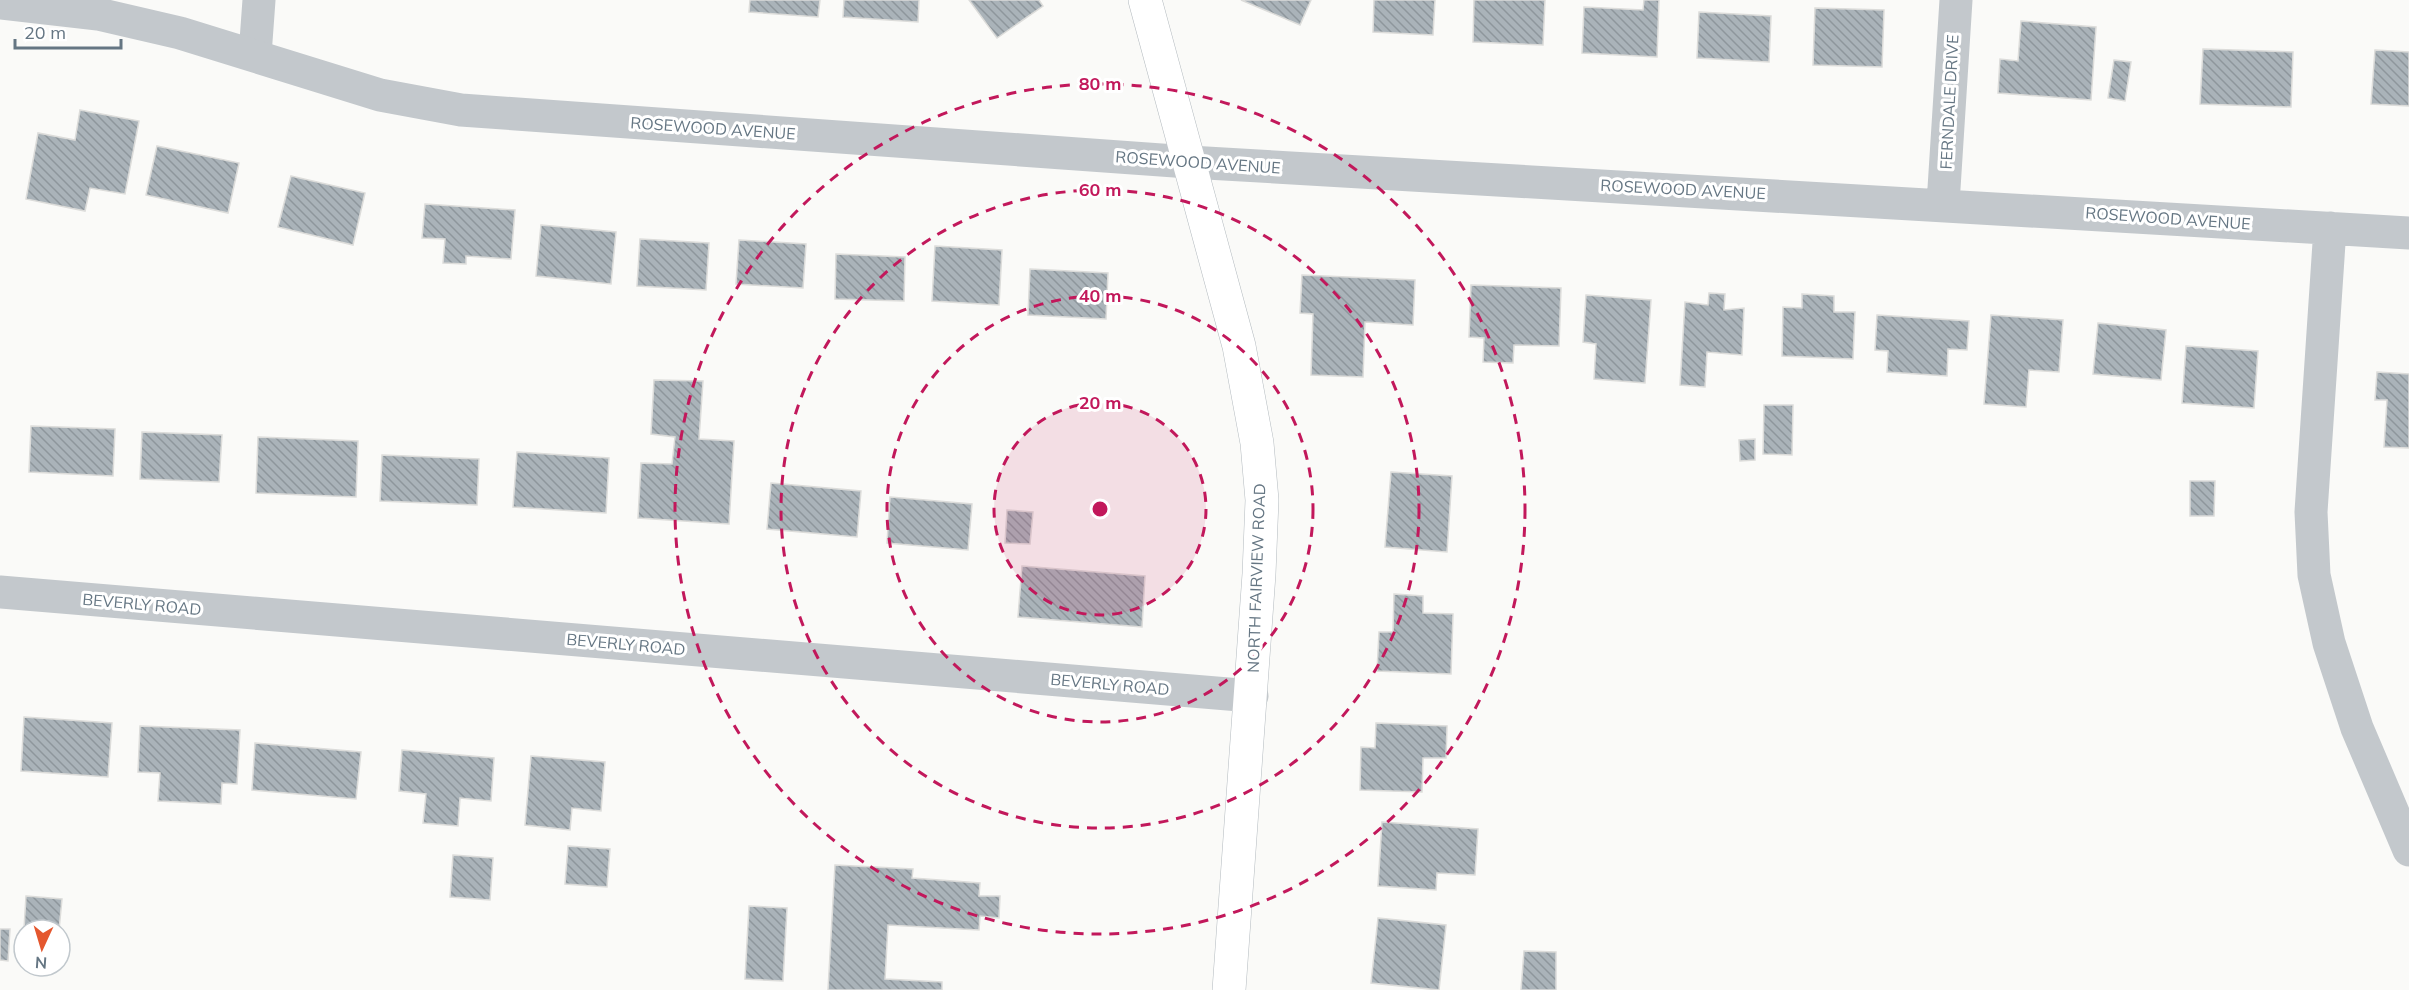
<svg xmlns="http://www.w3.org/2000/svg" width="2409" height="990" viewBox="0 0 2409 990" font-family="Mulish,sans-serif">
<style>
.building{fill:url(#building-back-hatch);stroke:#dcdcda;stroke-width:1.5}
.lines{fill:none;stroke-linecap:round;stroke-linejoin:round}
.secondary-casing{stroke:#b3babf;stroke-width:34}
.minor{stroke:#c3c8cc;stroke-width:33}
.tertiary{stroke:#c3c8cc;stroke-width:33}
.secondary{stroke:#fff;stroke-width:33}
.ring{fill:none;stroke:#c2185b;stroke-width:3;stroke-dasharray:10 8}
.labels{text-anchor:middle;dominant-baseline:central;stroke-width:6;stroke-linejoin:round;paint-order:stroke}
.street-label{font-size:16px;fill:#657683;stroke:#fff}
.centre{fill:#c2185b;stroke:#fff;stroke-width:3}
.ring-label{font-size:18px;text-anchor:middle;font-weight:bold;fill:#c2185b;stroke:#fff;stroke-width:6;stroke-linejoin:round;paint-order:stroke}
</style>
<defs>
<pattern id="building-back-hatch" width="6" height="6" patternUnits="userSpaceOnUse" patternTransform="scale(1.5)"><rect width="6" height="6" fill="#aab3b9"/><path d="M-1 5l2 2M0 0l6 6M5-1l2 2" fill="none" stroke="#8e969c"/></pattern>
</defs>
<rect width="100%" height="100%" fill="#fafaf8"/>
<path class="building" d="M750,0h70l-2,17 -69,-5z
M844,0h75l-1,22 -75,-5z
M969,0h70l4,6 -46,32z
M1241,0h70l-11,25z
M1374,0h61l-2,35 -60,-3z
M1474,0h71l-2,45 -70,-3z
M1644,0h15l-2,57 -75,-4 2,-46 59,3z
M1815,8l69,2 -2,57 -69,-2z
M1699,12l72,4 -2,46 -72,-4z
M2021,21l75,6 -5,73 -93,-7 2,-34 18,2z
M2203,49l90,3 -2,55 -91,-3z
M2375,50l34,2v54l-38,-2z
M2114,60l17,2 -6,39 -17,-3z
M80,110l59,11 -14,73 -35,-6 -5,23 -59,-12 12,-66 37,7z
M157,146l82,17 -11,50 -82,-18z
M291,176l74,17 -12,52 -75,-18z
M425,204l90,6 -4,49 -45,-3v8l-23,-1 2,-24 -23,-1z
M541,225l75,7 -5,52 -75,-8z
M640,239l69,4 -3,47 -69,-4z
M739,240l67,4 -3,44 -67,-4z
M935,246l67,4 -3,55 -67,-4z
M836,254l69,3 -1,44 -69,-2z
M1030,269l78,4 -2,46 -78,-4z
M1302,275l113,5 -2,45 -48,-3 -2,55 -52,-2 2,-61 -13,-1z
M1471,285l90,3 -2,58 -45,-1 -1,18 -30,-1 1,-24 -15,-1z
M1709,293l16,1 -1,16 20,-2 -2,47 -35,-3 -2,35 -25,-2 5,-83 23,3z
M1802,294l32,2v16h21l-2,47 -71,-3 1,-49 19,1z
M1586,295l65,5 -6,83 -51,-4 2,-35 -13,-2z
M1877,315l92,6 -2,29 -19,-1 -1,27 -60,-4 1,-21 -13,-1z
M1991,315l72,5 -4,52 -30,-2 -3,37 -42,-3z
M2098,323l68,7 -5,50 -68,-6z
M2186,346l72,5 -4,57 -72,-5z
M2377,372l32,2v74l-25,-1 3,-47h-12z
M654,380l49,1 -4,58 35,2 -5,83 -91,-6 3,-55 31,1 3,-27 -24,-3z
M1764,405h29l-1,50 -29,-1z
M31,426l84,3 -2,47 -84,-4z
M142,432l80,3 -3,47 -79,-3z
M258,437l100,4 -2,56 -100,-4z
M1755,439v21l-15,1 -1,-21z
M517,452l92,6 -3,55 -93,-6z
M382,455l97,4 -2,46 -97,-4z
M1391,472l61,4 -5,76 -62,-5z
M2190,481h25l-1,35h-24z
M771,483l90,8 -4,46 -90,-8z
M890,497l82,7 -4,46 -81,-7z
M1007,510l26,2 -3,32 -25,-1z
M1022,566l123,10 -3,51 -124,-10z
M1394,594l29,2v17l30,1 -2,60 -74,-3 2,-39h14z
M24,717l88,6 -4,54 -87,-6z
M1376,723l71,3 -1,32h-23l-1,34 -62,-2 1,-43 14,1z
M140,726l100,4 -3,54 -15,-1 -1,21 -63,-3 2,-28 -22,-1z
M255,743l106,9 -5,47 -104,-9z
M402,750l92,8 -3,43 -31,-3 -2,28 -35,-3 3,-29 -27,-3z
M531,756l74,6 -4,49 -29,-3 -2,22 -45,-5z
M1382,822l96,7 -3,46 -38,-2 -1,17 -58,-4z
M568,846l42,3 -3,38 -42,-3z
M453,855l40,3 -3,42 -40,-3z
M835,865l78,4 -1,9 68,5 -1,13h21l-1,22 -19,-2 -1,14 -91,-5 -3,54 57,3v8h-114z
M26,896l36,3 -3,31 -35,-1z
M749,906l38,2 -4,73 -38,-2z
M1378,918l68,7 -7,65 -68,-7z
M0,929h10l-2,32 -8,-1z
M1524,951l32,1v38h-35z"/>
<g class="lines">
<defs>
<path id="secondary" d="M1145,0l94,346 18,97 5,57 -3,74 -30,416"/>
</defs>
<use href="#secondary" class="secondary-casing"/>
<path class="minor" d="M255,55l4,-55
M1189,162l1220,71
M1943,204l13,-204
M2330,228l-19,284 3,63 15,68 28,85 52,122
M0,592l1252,104"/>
<path class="tertiary" d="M0,3l98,11 82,19 200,62 81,15 728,52"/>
<use href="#secondary" class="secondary"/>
</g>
<circle cx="1100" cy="509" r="106" fill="#c2185b" fill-opacity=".12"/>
<g class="ring">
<circle cx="1100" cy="509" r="106"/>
<circle cx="1100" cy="509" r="213"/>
<circle cx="1100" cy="509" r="319"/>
<circle cx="1100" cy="509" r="425"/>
</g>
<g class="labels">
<g class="street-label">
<text transform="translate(1949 102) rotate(-87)">FERNDALE DRIVE</text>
<text transform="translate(713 128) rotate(4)">ROSEWOOD AVENUE</text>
<text transform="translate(1198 162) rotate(4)">ROSEWOOD AVENUE</text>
<text transform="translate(1683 189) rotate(3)">ROSEWOOD AVENUE</text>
<text transform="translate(2168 218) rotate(4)">ROSEWOOD AVENUE</text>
<text transform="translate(1256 578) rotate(-88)">NORTH FAIRVIEW ROAD</text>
<text transform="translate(142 604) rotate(5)">BEVERLY ROAD</text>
<text transform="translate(626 644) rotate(5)">BEVERLY ROAD</text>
<text transform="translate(1110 684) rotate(5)">BEVERLY ROAD</text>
</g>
</g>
<circle cx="1100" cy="509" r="9" class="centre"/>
<g class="ring-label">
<text x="1100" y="90">80 m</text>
<text x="1100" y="196">60 m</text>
<text x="1100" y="302">40 m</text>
<text x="1100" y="409">20 m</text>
</g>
<g transform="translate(42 948) rotate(184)"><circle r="28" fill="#ffffff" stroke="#c1c8cd" stroke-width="1.5"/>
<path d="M0-4.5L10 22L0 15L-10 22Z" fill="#e4572e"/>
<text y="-9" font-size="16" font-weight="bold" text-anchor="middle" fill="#657683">N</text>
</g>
<path d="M15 39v9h106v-9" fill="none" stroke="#657683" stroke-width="3"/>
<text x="24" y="39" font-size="18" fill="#657683" stroke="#ffffff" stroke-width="4.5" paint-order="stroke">20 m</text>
</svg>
